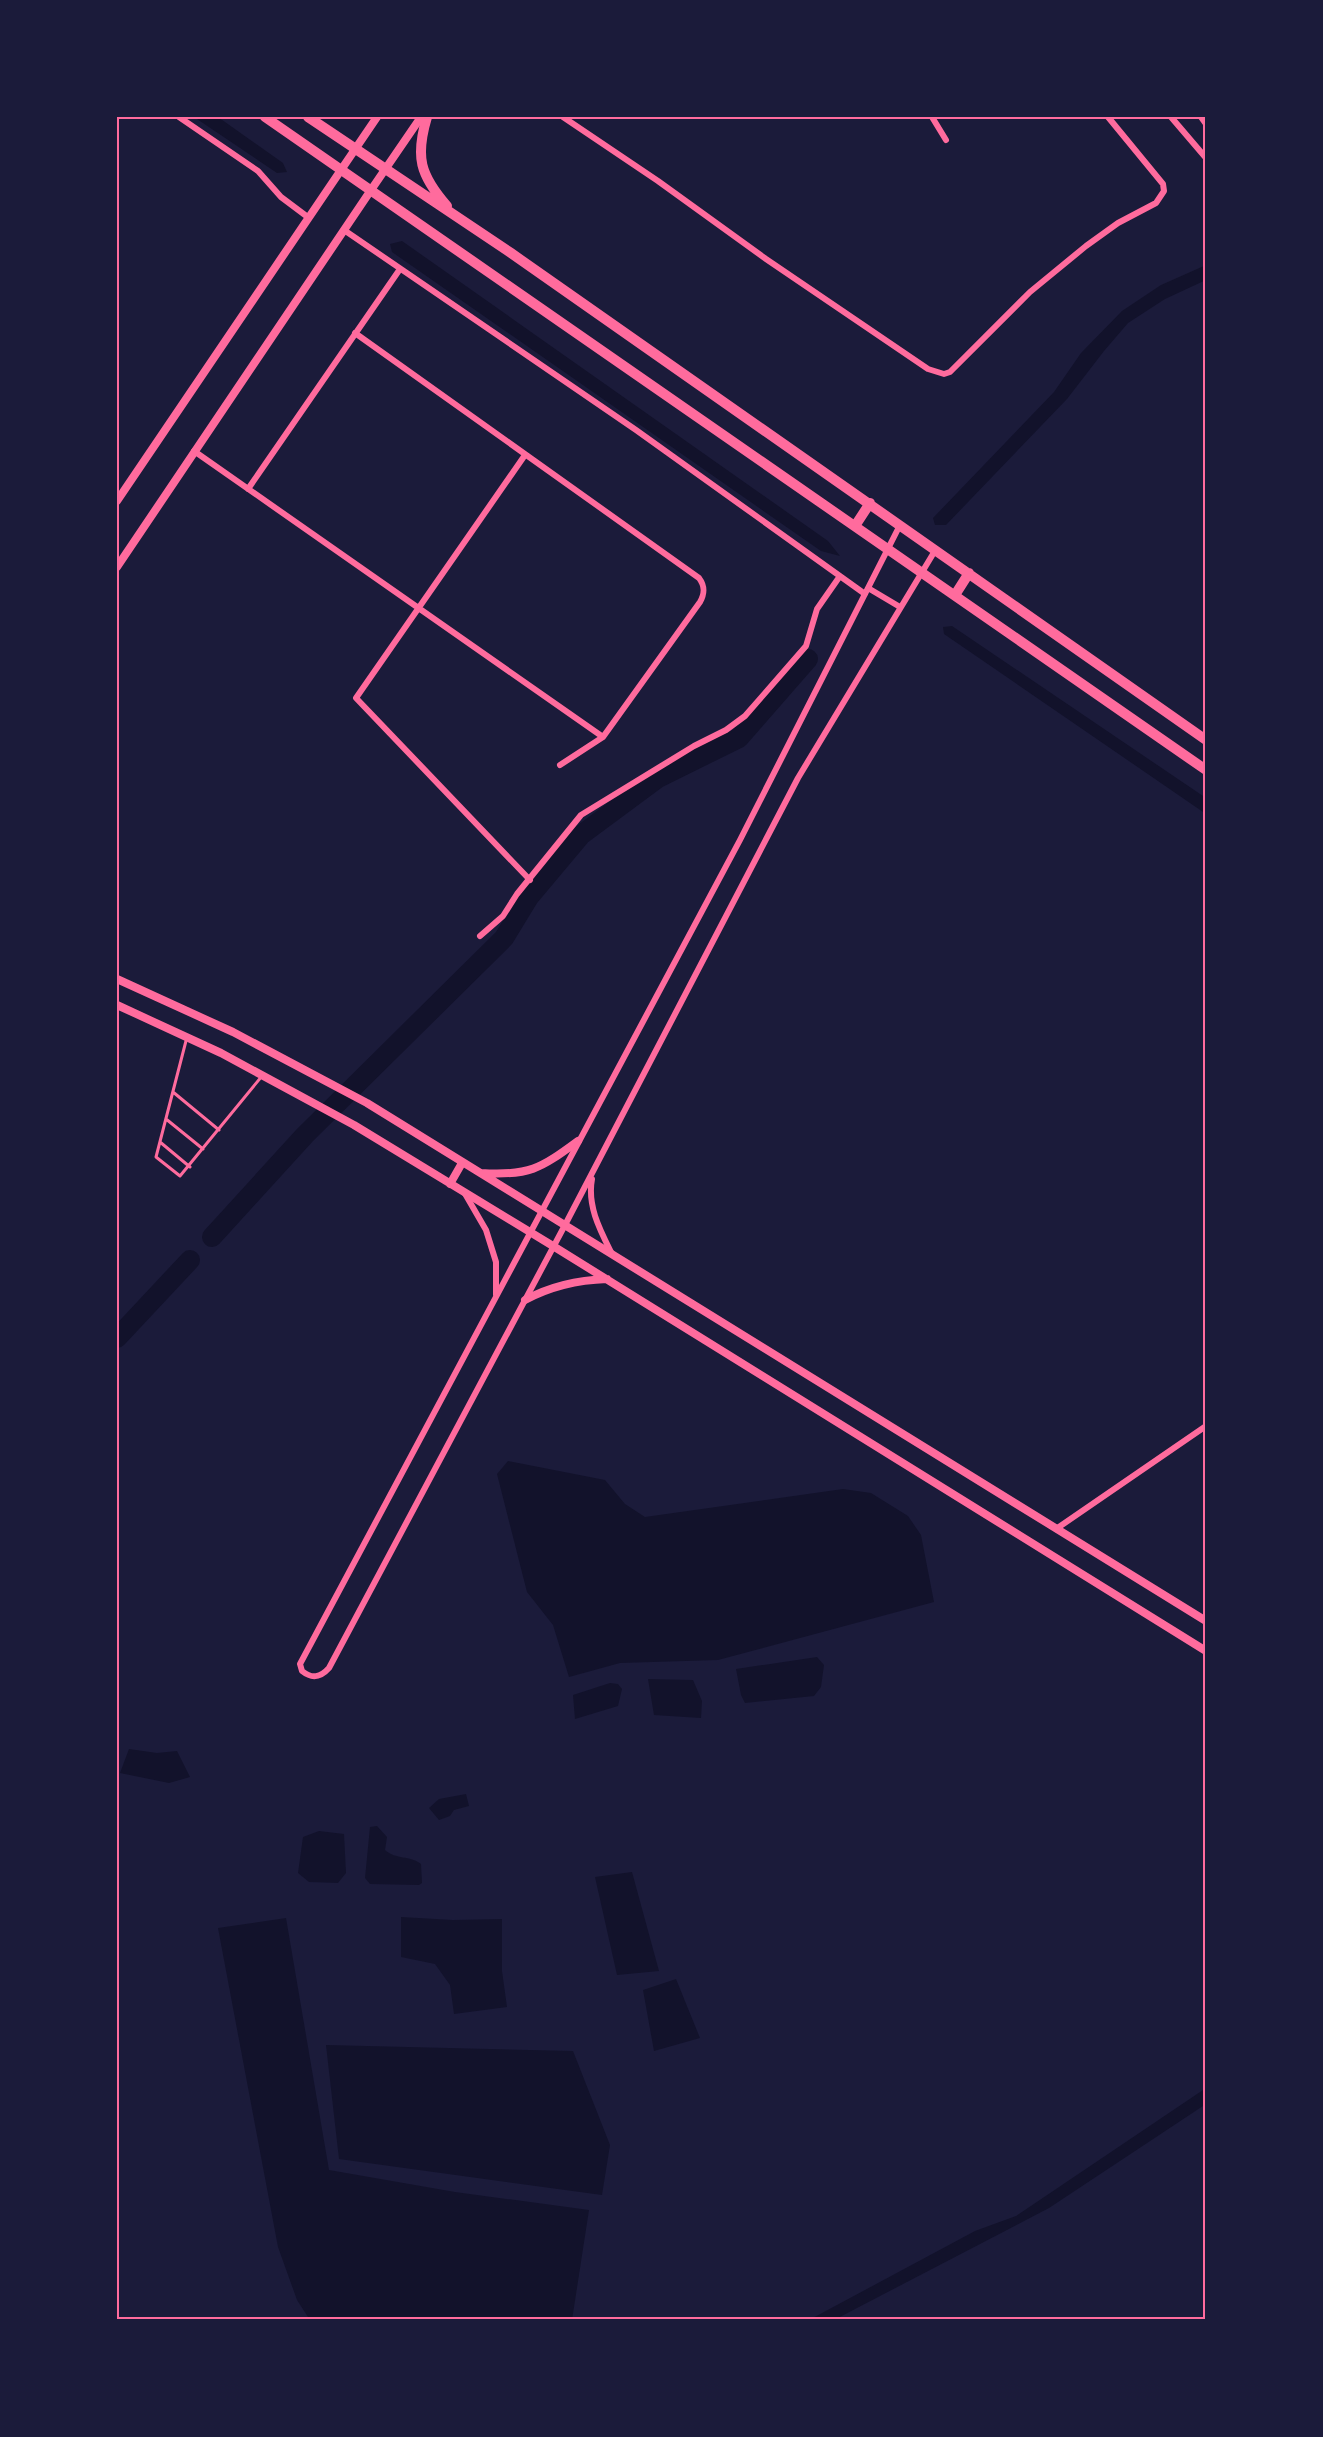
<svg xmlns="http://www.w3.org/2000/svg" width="1323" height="2437" viewBox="0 0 1323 2437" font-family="'Roboto Serif',serif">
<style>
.water{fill:#12122b}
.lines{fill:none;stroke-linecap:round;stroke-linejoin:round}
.river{stroke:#12122b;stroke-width:20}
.service{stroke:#ff6b9d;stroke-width:3}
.minor{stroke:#ff6b9d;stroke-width:6}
.tertiary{stroke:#ff6b9d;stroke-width:8}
.secondary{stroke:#ff6b9d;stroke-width:8}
.trunk{stroke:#ff6b9d;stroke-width:10}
.neatline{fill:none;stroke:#ff6b9d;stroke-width:2}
</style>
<rect width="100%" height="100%" fill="#1b1b3a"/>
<path class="water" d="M194,117h24l65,46 4,9 -10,1z
M402,241l426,300 12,15 -19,-5 -429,-299 -2,-8z
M1206,265v15l-41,19 -37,24 -24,28 -37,48 -121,126h-11l-2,-7 121,-126 27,-39 41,-42 39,-26z
M952,626l254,172v16l-262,-180 -1,-7z
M508,1461l97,19 20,24 20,13 198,-28 28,4 37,23 13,19 13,67 -216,58 -98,3 -51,14 -16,-52 -26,-33 -30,-118z
M817,1657l7,8 -3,22 -7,9 -69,7 -4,-8 -5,-26z
M648,1679l45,1 9,21 -1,17 -47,-3z
M610,1683l8,1 4,5 -4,17 -43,13 -2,-24z
M129,1749l28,4 20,-2 13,26 -21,6 -49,-10z
M466,1794l3,12 -15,4 -4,6 -11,4 -10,-12 10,-9z
M377,1826l10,11 -2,13c11,10 25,5 36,14l1,19 -3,2 -49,-1 -5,-6 5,-51z
M319,1831l25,3 2,39 -8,10 -29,-1 -11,-9 5,-36z
M632,1872l27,99 -42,4 -22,-98z
M401,1917l52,3 49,-1v52l5,36 -53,7 -4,-29 -15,-21 -34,-7z
M286,1918l43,252 126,22 134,18 -17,110h-262l-13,-20 -19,-53 -60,-319z
M676,1979l24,59 -46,13 -11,-61z
M326,2045l247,6 37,94 -8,50 -263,-36z
M1206,2088v16l-157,104 -215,112h-25l166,-89 41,-15z"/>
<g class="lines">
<path class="river" d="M212,1237l93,-102 199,-197 25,-41 52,-62 77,-57 81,-40 69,-79
M117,1338l73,-78"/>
<path class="service" d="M187,1037l-31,120 24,19 82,-100
M173,1092l46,38
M166,1119l37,30
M160,1142l30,25"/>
<path class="minor" d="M179,117l79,54 23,26 28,21
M563,117l95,64 108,78 162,110 16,5 6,-2 80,-80 56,-46 32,-23 38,-20 8,-12 -1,-7 -55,-67
M932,117l14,23
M1171,117l35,41
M1201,117l5,7
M344,230l292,200 229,164
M355,333l344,245c6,8 6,15 1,24l-97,135 -43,28
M194,451l409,286
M525,455l-169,243 174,182
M248,489l152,-220
M900,525l-160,315 -440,824 2,7c10,8 18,7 27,-3l236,-443 233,-447 138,-229
M868,588l32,19
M480,936l23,-20 14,-22 64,-79 113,-69 32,-16 19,-14 61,-70 11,-37 23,-33
M592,1179c-5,27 8,51 20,75
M464,1192l22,38 10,32v33
M1056,1529l150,-103"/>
<path class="tertiary" d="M117,501l224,-331
M117,567l254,-377
M117,979l116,53 134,71 839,518
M117,1005l104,48 133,72 199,121 653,405
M481,1173c48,3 59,-4 97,-32
M450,1184l12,-21
M525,1300c26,-14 52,-20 82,-21"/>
<path class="secondary" d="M341,170l36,-53
M371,190l50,-73"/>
<path class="trunk" d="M265,117l941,653
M308,117l203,136 695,487
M427,117c-12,40 -7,58 20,89
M855,526l15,-23
M955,595l14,-22"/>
</g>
<rect width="1323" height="2437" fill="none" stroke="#1b1b3a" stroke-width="237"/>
<rect x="118" y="118" width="1086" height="2200" class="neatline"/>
</svg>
